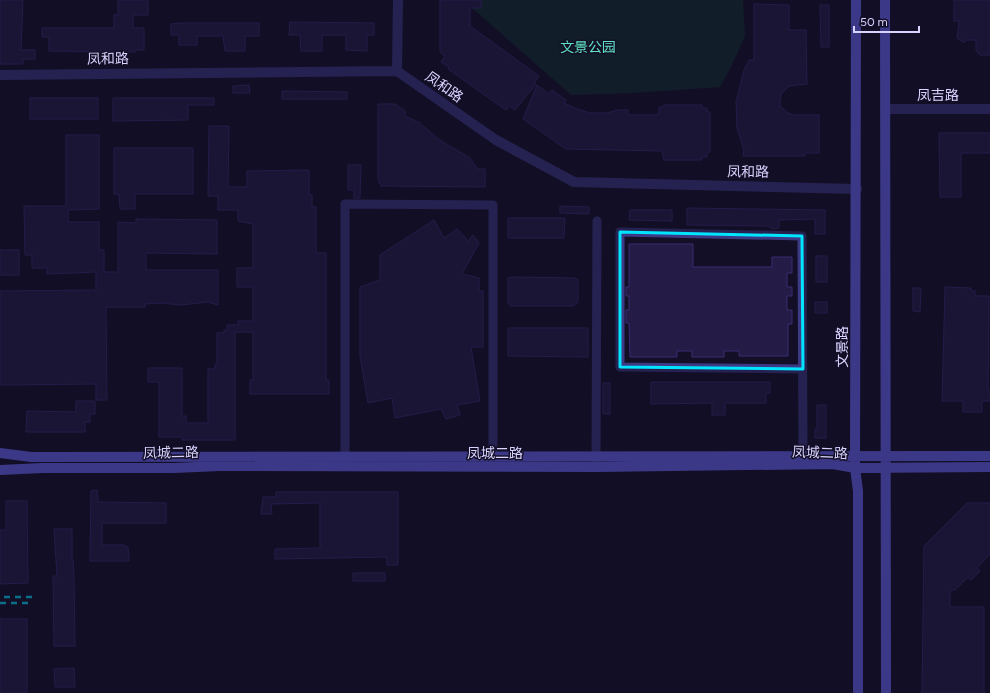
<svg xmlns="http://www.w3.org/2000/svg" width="990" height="693" viewBox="0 0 990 693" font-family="Figtree,'Noto Sans SC',sans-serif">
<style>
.green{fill:#12302f}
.building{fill:#241b47;stroke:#3b2d73}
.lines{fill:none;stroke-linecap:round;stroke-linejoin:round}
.minor{stroke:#3d3a85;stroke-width:9}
.tertiary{stroke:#3d3a85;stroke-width:10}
.secondary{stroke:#6f6bff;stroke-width:10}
.rail{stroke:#00e5ff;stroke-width:2.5;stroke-dasharray:6 5;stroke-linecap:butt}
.marked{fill:none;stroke:#00e5ff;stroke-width:3;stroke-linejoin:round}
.labels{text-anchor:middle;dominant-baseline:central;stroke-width:3;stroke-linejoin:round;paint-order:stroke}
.park-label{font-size:14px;fill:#5fe0c0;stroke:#130f26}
.street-label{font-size:14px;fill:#d9d4ff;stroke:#130f26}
</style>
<rect width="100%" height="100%" fill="#130f26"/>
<path class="green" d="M463,0h280l2,36 -14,31 -11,20 -87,6 -62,2z"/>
<path class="building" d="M0,0h23l-2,50h14v9h-12v5h-23z
M118,0h30v15h-15v13h11v22h-9v2l-86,-1v-14h-7v-9h72v-13h4z
M440,0h41v8h-11v18l69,50 -5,7 2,1 -21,26 -6,-4 -3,4 -58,-41 1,-2 -8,-5 4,-6 -5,-4z
M954,0h36v55h-10l-2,-2 -2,-3v-10h-11l-1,3 -7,-5 2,-17h-5z
M754,4l35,1v25h17l1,54 -18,2 -8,8 -1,7v5l8,7 6,2h25v38h-14v3h-62l1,-6 -7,-22 -1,-26 8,-32 5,-10h5z
M820,5h9v42h-8z
M290,22l84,1v12h-7v16l-21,-1v-15h-24v16h-21l-1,-16h-11z
M183,23h76v13h-14v15h-20l-2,-15h-26v9h-18v-10h-8v-11z
M249,85l1,8h-17v-7z
M537,85l12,9 3,-4 14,10 -2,3 10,5 16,5h17l10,-3h11v5h28l3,-2v-6h5v-2h38v3h5v4h3v40h-3v5h-5v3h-38l-2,-9 -96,-2 -43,-30z
M282,91l65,1v7h-65z
M30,98h68v21h-68z
M113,98h101v7h-26v15l-75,1z
M378,104h17l10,7v5l15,7 18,16 32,19 7,11h8v18l-104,-1 -3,-6z
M209,126h20l-1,61h19v-16l62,-1v25h3v12h4v46h10v127h3v14h-79v-14h3v-48h-18v108h-53v-3h-23v-55h-11v-14h34v48h4v7h22v-54h7v-5h2v-31h7v-3h3v-5h11v-4h15v-34h-16v-19h16v-44l-15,-3v-11h-20v-14h-10z
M939,133h51v20h-29v44h-21z
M66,135h33v74l-31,1v12h31v28h5v22h14v-50l18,1v-4l81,1v34l-71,-1v17h72v35l-10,-3 -27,3 -20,-2 -16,1v3h-39l1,93h-11v-16l-96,1v-94l96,-1v-18l-49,2v-6h-15v-13h-7l-1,-49h42z
M114,148h79v46h-58v15h-15l-1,-15h-5z
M348,165h13l-1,33h-6v-8h-6z
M560,206l29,1v7l-29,-1z
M687,208l138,2v24h-10v-15l-36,1v8l-6,1 -6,-3 -80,-1z
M630,210h42v11l-43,-1z
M508,218h57l-1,20h-56z
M434,220l10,18 13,-9 11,12 5,-6 6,8 -17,31 17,4v13h4v56h-12l9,54 -23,4 3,10 -14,4 -5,-10 -46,9 -3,-20 -24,5 -8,-47v-69l20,-7v-25z
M629,244h64v23h79v-10h20v16h-5v14h5v9h-5v14h5v14h-4v32h-49v-5h-15v6h-32v-6h-15v6h-47l-1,-34h-3v-13h3v-14h-3v-9h3z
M0,250h19v25h-19z
M816,256h11v26h-11z
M512,277l64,1 2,2v22l-5,4h-62l-3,-3v-25z
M945,287l26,1v3h4v5h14l-1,95h2v10h-8v11h-19v-11h-21z
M913,288h8l-1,24 -7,-1z
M815,302h12v11h-12z
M508,328h80v29l-80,-1z
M651,382h119v11h-4v10h-41v12h-13v-12l-61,1z
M603,383h7v31h-7z
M76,401h19v13h-5v8h-5v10h-59l1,-21 49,1z
M817,405h9v33h-11v-9h2z
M97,490l1,12 68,1v20h-64v22h21l5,2 1,14h-39l1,-70z
M276,492h122v73h-11v-8l-112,2v-10l45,-1v-45l-49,1 1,10h-11l2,-17h13z
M6,501h21l1,82 -28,1v-54h6z
M967,503h23v51l-13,14 3,3 -9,9 -3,-3 -13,13h-5v17h34v86h-62l2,-147z
M54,529h18v31h1l1,16 1,70h-21l-1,-70h4z
M353,573h32v8h-32z
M0,619h27v74h-27z
M74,668l1,19h-20l-1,-18z"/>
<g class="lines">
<path class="minor" d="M803,369l-183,-2v-135l182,4 1,218
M345,457v-253l148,1v252
M596,467l1,-246"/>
<path class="tertiary" d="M397,71l1,-71
M0,75l397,-4 99,69 78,42 283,7
M887,109h103"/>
<path class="secondary" d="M856,0l-1,468 3,23v202
M885,0l1,693
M0,453l31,4c319,0 639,-2 959,-1
M0,470l42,-2h132l45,-2 377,1 237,-3 22,4 135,-1"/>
<path class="rail" d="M4,597h28
M0,603h33"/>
</g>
<path d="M0 0H990V693H0ZM620,232l182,4 1,133 -183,-2z" fill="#130f26" fill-opacity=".55" fill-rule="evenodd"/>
<path class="marked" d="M620,232l182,4 1,133 -183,-2z"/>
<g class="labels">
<g class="park-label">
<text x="588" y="47">文景公园</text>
</g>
<g class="street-label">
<text transform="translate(108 59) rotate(-1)">凤和路</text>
<text transform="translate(444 87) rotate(35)">凤和路</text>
<text x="938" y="95">凤吉路</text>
<text transform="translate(748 172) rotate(1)">凤和路</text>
<text transform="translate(842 347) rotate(-90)">文景路</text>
<text transform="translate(171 453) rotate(-1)">凤城二路</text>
<text x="495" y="453">凤城二路</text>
<text transform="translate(820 453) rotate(2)">凤城二路</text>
</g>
</g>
<path d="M854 26v6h65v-6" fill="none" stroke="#d9d4ff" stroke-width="2"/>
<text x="860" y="26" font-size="12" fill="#d9d4ff" stroke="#130f26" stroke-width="3" paint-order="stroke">50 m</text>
</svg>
